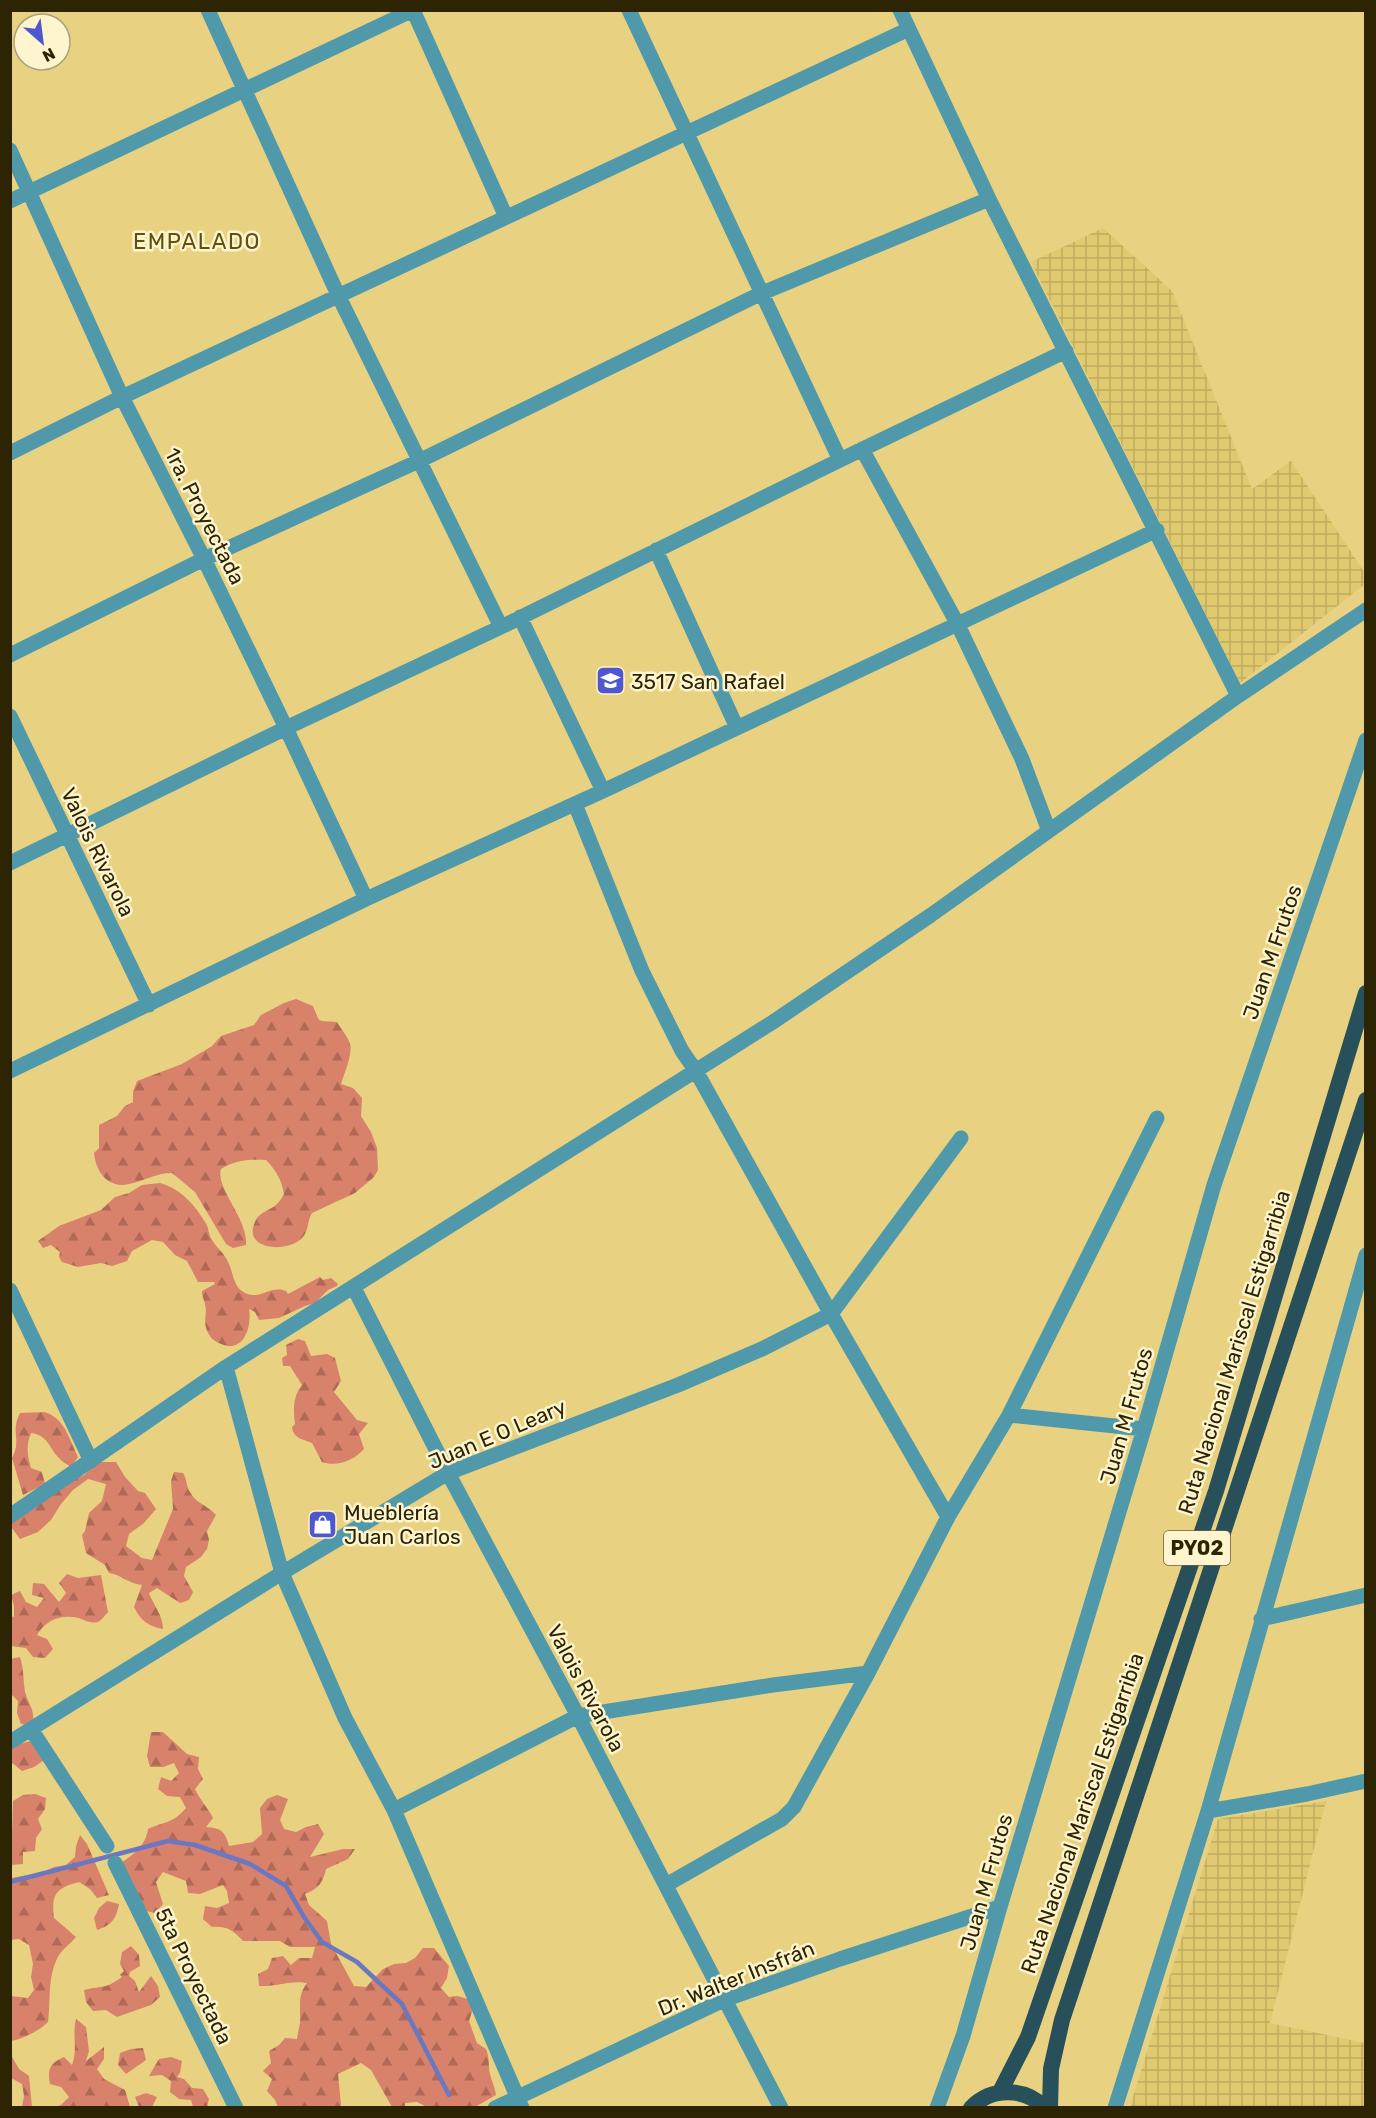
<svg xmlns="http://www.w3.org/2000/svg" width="1376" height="2118" viewBox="0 0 1376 2118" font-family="Rubik,sans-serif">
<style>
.industrial{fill:url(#industrial-grid)}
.forest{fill:url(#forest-firs)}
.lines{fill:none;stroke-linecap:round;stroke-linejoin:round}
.stream{stroke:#6b78c1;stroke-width:4.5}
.minor{stroke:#4f99ab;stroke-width:15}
.trunk{stroke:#28505a;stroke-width:16}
.labels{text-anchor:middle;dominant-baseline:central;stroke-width:5;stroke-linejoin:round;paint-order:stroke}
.shield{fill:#fef4cd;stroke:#6b623f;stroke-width:1.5}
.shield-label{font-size:20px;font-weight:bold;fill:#2c2402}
.street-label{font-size:21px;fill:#2c2402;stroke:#fef4cd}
.poi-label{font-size:21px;fill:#2c2402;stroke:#fef4cd;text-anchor:start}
.neighbourhood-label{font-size:22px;letter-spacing:1.5px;fill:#60510f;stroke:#fef4cd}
</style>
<defs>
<pattern id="industrial-grid" width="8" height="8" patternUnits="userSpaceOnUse" patternTransform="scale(1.5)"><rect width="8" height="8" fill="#e0c96f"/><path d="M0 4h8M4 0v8" fill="none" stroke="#c0ac5e"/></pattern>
<pattern id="forest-firs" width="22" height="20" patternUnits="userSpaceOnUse" patternTransform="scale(1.5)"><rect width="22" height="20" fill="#d8816b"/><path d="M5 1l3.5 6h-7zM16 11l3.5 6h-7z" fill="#af6956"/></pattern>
</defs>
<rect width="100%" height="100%" fill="#e8d282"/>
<path class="industrial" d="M1103,228l69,63 80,198 39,-28 74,112v11l-125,99 -209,-421z
M1326,1801l-56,222 95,20v64h-235l88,-288z"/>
<path class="forest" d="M296,999l17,7c8,19 3,14 24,16 4,7 11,15 13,22 3,10 -6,30 -9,40l12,4 9,10 -1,18 10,16 6,16 1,22 -4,7 -19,16 -43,20c-5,8 -3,18 -10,25 -15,16 -64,12 -45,-20 4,-6 13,-8 19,-13 3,-3 6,-7 8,-11 -2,-14 -9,-25 -18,-34 -17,-1 -31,0 -45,9 -6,19 27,49 25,76l-13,3 -7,-4 -31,-52 -23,-19c-16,0 -28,8 -43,11 -21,5 -33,-12 -35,-31l5,-5v-23l18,-9 8,-10 8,-4v-10l4,-11 45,-17 30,-18 9,-10 33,-11 7,-10 23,-12z
M160,1183c21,6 35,22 45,39 4,5 3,12 7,18 4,7 13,14 16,22 5,9 5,23 14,29 17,12 27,-7 44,0l2,3 32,-17 3,3 8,-2 7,6 -1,2 -9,4 -13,13 -10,3 -26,12 -20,2 -4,-8 -6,-3c3,17 -5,45 -28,35 -4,-2 -9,-4 -11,-8 -9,-13 -2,-20 -5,-32 -1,-5 -3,-7 -3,-13l13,-7 -1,-2h-16l-11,-21 -12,-6 -12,-13 -11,-2 -20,11 -5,10 -15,5 -11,-3 -23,4 -16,-5 -3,-5 1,-5 -9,-7 -8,3 -5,-7 21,-15 42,-16 14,-13 14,-4 13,-8z
M298,1339l7,2 6,15 16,-2 8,4 6,23 -7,11 23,28 11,3 -9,11 5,15c-11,12 -27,18 -42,13l-10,-19c-10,-4 -19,-5 -20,-16l3,-3c-2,-15 -2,-28 7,-39l-12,-19h-7l-1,-8 5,-3 -1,-10z
M44,1412c20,5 25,26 34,45l-7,10c-4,-3 -9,-5 -12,-9 -10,-10 -11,-23 -28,-25 -5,13 -4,21 0,35l11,4 3,12 -22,11 -11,-37c10,-19 -2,-25 8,-45z
M98,1462h18l9,15 13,14 7,2 11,16 -12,14 -15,11 -3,12 16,12 10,2 21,-51 -2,-28 3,-9 9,1c4,6 3,13 7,19 6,12 18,13 26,23l-9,16 2,9 -2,9 -6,8 -15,10 -2,9 9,16 -4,8 -9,3 -23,-15 -8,5c5,13 14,23 14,36 -14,-2 -23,-9 -29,-22l8,-22c-13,-1 -20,-10 -33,-12l-4,-8 -19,-12 -4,-18 3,-4 4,-18 13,-12 4,-17 -18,-5 -15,11 -12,14 -10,16 -13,12 -18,7 -9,-12v-4l56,-41 17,-7z
M67,1574l11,4 23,-3 7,37c-3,3 -6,8 -10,10 -8,2 -13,-2 -19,-4 -18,-4 -33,2 -42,17l10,4 6,10 -8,9 -12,-1 -7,-9 -15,-2v-30l3,1v-11l-3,-11 9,-4 6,11 11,5 7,-9 -12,-3 1,-12 11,1 15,18 7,-9 -7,-10z
M20,1657c4,12 3,23 5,35 4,14 10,17 8,33l-12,-1 -4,-11 1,-12 -7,-7 -1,-35z
M151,1732h12l24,22 12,3 -1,12 5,10 -8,10c5,11 13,19 18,29l-7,9c15,1 19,4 23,19l24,-4 9,-8 -2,-26 7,-9 10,-4 11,4 -8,21 4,9 12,3 10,-5 12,-3 6,10 -14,23 33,-8h12l-7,10 -22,10c-3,14 -8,20 -21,25l4,11 18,16 4,23 23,42 12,1 17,-18 11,-5 12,-1 9,-5 8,-10h11l15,18 -2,12 -6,10 8,9 8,-1 11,3 5,10 -4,12 8,22 9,6c4,10 2,17 4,25 2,8 5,13 6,21l-21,12h-48l-10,-5 -12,1v4h-13l-21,-37 -10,-7 -23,11 3,31 -2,2h-61l-3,-7 -8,-9 5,-12 -9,-8 8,-8 -2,-12 10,-6 6,-7 12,1c1,-8 4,-16 3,-24 0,-14 -1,-21 7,-32 -16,-3 -32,4 -48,3l-1,-12 10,-5 4,-11 11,-2 8,9 8,-7h13l3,-11h-25l-10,-6h-37c-10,-11 -17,-15 -31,-14l-9,-8 2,-13 12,2 12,-5 -2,-12 -4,-6 -23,9 -12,-1 -2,-12 -23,-9 -7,10 7,22 -8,9 -13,-3c-1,-16 -14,-32 -21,-47 14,-10 24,-16 27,-34 18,-8 24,-5 38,-21l-6,-11 -13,-1 -9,-7 3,-12 10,4 8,-8 -5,-10 -11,4h-13l-3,-11z
M31,1741l13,19 -10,7 -12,4 -11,-9 -1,-12 9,-6z
M35,1794l11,4 -1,11 -7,10 4,10 -6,9 -1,13 -12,1v12l-12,1 2,-64 10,-6z
M80,1835l7,9 22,51 -12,3 -7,-9 -11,-7c-23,6 -28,12 -25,36l22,19c-5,6 -13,12 -17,18 -12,21 -8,44 -11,67 -9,9 -25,17 -37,19v-45l17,2 6,-8 -3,-13 2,-13 -4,-19 -10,-6 -8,1v-62l33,-6 10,-5 12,-2 9,-8 1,-11z
M107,1901l12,3c-3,15 -7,21 -22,26l-3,-12 5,-10z
M131,1946l8,9 1,11 -10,6 -1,4 6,5 4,11 12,-16 7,10 2,11 -9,8 -34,12 -11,-7 -13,1 -7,-9 -2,-12c20,-5 20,0 38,-13l-2,-2 4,-4 -4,-7 2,-12z
M76,2019l10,8 3,24 -3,10 18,-14v12l-7,10 7,10 21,11 5,17h-75l6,-2 8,-8 -8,-10 -11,-3c-3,-15 0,-21 14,-27l8,8c6,-16 0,-30 4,-46z
M143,2048l3,12 -20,14 -8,-9 2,-12 11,-4z
M11,2055l8,14 10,7 3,31h-10l2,-11 -2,-12 -11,-6z
M171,2057l11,4 -2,12 -3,4 7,2 8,9 11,1 6,10 -2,8h-14l-2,-7 -12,-1 -9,-7 1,-11 -9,-6 -13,1 10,-17z
M146,2093l11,4 -5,10h-13l-4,-10z"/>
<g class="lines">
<path class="stream" d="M10,1882l158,-41 27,4 55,19 36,22 18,31 18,25 35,20 45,42 47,91"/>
<path class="minor" d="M208,10l131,287 162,330
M629,10l211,450
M900,10l89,189 249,497
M10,150l112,247 82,162 82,169 80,171
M10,201l403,-191 93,207
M862,449l95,174 65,136 27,72
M10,453l112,-56 787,-368
M656,550l81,178
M520,617l83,174
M10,655l194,-96 217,-99 341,-167 227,-94
M10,716l139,289
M575,804l67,167 40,80 14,20 135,243 117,203
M10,863l276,-135 215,-101 339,-167 226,-109
M10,1071l356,-172 237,-108 554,-261
M354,1288l94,185 130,243 203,392
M10,1290l81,171
M226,1367l56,206 63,145 49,92 128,298
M1009,1415l135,14
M10,1516l216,-149 547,-345 158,-107 307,-219 128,-86
M1261,1619l105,-24
M31,1729l76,117
M10,1742l272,-169 166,-100 230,-88 84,-36 69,-35 130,-176
M394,1810l184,-94 195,-31 95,-12
M1208,1811l99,-17 59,-13
M115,1863l121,245
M666,1885l116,-66 12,-12 74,-134 80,-156 61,-102 148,-297
M495,2108l229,-108 116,-41 160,-52
M937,2108l26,-72 37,-129 144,-478 70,-244 152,-445
M1115,2108l93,-297 158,-556"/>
<path class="trunk" d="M1000,2092l28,-55 188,-546 150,-498
M971,2108c20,-21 54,-21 74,0
M1050,2108l1,-39 11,-49 304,-920"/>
</g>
<defs>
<symbol id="school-square" viewBox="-11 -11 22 22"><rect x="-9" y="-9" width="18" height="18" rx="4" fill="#4e57cd" stroke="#fef4cd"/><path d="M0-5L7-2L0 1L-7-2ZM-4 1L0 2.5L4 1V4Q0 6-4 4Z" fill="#fff"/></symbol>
<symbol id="shop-square" viewBox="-11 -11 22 22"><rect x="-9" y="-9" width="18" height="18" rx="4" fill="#4e57cd" stroke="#fef4cd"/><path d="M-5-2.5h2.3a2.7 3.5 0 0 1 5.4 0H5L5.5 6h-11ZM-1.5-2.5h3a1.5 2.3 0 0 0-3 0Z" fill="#fff"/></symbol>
</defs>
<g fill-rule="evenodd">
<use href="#school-square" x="594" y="664" width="33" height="33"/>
<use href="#shop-square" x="306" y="1508" width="33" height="33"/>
</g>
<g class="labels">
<rect class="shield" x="1164" y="1531" width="66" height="34" rx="4.5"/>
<g class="shield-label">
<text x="1197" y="1548">PY02</text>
</g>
<g class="street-label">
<text transform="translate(205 516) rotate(63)">1ra. Proyectada</text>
<text transform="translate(98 852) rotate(64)">Valois Rivarola</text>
<text transform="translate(1272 952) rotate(-71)">Juan M Frutos</text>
<text transform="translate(1234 1352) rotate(-73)">Ruta Nacional Mariscal Estigarribia</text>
<text transform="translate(1126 1416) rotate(-74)">Juan M Frutos</text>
<text transform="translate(497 1434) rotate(-23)">Juan E O Leary</text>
<text transform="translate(586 1688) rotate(62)">Valois Rivarola</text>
<text transform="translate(1082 1813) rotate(-71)">Ruta Nacional Mariscal Estigarribia</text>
<text transform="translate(986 1882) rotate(-74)">Juan M Frutos</text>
<text transform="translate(194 1976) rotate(64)">5ta Proyectada</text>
<text transform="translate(736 1978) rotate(-22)">Dr. Walter Insfrán</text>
</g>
<g class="poi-label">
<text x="631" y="681">3517 San Rafael</text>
<text x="344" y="1512">Mueblería<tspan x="344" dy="24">Juan Carlos</tspan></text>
</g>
<g class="neighbourhood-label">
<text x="197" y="241">EMPALADO</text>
</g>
</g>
<rect width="1376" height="2118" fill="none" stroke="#2c2402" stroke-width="24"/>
<g transform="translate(42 42) rotate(152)"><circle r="28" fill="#fef4cd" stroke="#aaa17c" stroke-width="1.5"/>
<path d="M0-4.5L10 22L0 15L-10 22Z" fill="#4e57cd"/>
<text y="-9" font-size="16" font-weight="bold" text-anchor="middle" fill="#2c2402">N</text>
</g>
</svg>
